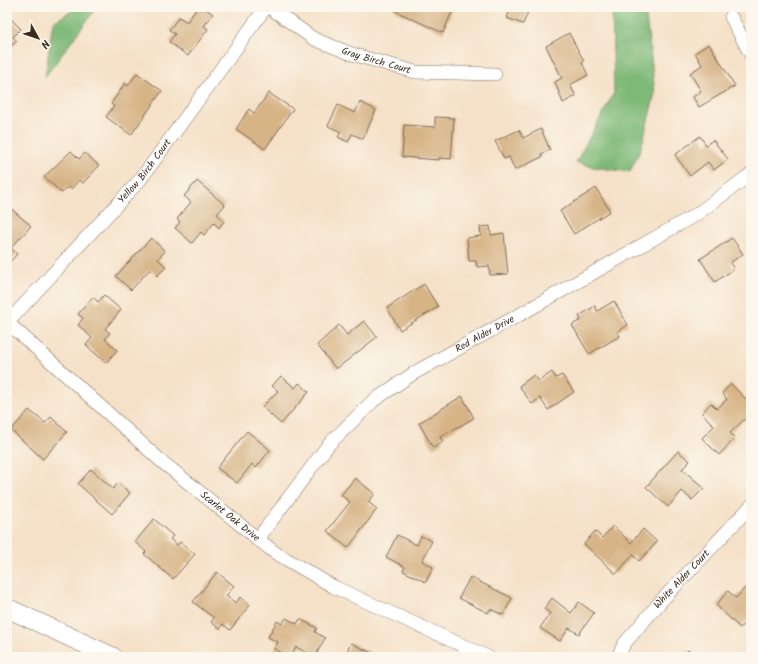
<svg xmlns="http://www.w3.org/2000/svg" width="758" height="664" viewBox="0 0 758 664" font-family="Kalam,sans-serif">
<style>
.forest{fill:#7fb978;stroke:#5d724b}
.building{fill:#d7b486}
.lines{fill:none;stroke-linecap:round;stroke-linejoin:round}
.street-casing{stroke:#7c6a5a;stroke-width:14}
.secondary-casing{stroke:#7c6a5a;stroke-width:20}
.street{stroke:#fff;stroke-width:13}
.secondary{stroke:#fff;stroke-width:19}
.labels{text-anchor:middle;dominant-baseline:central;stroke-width:3;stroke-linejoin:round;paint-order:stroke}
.street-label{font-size:10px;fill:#3b2a1e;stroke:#fbf7ec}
</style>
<rect width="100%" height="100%" fill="#fbf7ec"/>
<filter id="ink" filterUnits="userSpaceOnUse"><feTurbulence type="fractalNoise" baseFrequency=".025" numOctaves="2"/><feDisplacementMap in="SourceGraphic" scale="8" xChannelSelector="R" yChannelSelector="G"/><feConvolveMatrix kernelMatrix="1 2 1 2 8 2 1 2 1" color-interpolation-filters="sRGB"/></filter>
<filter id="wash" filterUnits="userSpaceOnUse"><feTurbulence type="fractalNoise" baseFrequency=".012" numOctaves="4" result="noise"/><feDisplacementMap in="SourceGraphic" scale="16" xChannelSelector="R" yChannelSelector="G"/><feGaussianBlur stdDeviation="0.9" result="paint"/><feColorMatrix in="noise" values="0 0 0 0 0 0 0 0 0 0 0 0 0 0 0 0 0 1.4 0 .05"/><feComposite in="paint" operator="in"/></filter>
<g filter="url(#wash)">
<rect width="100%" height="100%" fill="#f5e1c8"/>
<path class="forest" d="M79,7h18l-52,70 8,-55z
M612,7h33l10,86 -14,55 -11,24 -37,-5 -17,-5 38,-69z"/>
<g id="blocks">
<path class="building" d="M198,7h5l10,7 -9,12 4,3 -20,27 -19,-14 6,-8 -6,-4 10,-13 8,5z
M397,7h57l-11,26 -48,-22z
M502,7h28l-7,17 -16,-6 3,-8z
M7,15l14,14 -8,8 4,4 -9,8z
M569,33l15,28 -2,2 6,12 -18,10 6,11 -13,7 -8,-21 7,-4 -16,-32z
M709,44l26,42 -36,21 -6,-10 8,-6 -11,-18 12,-8 -7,-12z
M137,73l25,18 -31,44 -25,-18 8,-11 -3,-2 14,-21 3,3z
M269,93l24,16 -28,40 -29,-20 13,-20 5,4z
M360,102l16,8 -13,29 -11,-5 -4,8 -10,-5 3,-5 -13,-6 10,-21 17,8z
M435,117l19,1 -3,41 -12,-1v2l-37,-3 2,-32 31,2z
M541,129l9,21 -9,4 1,3 -27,13 -6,-13 -5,2 -9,-18 24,-11 4,8z
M700,136l6,9 7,-5 15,19 -14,11 -6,-8 -18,14 -15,-21z
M71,151l8,8 6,-6 14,13 -16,17 -4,-3 -8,9 -3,-2 -6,6 -18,-16z
M197,181l28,24 -8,9 7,7 -5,7 -5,-5 -10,12 -3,-3 -9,11 -17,-15 5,-6 -3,-3 14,-17 -7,-6z
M596,188l14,23 -36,23 -14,-23z
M7,205l24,21 -20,22 6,6 -10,11z
M490,226l1,9 13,-2 4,41 -18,1 -1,-9 -12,1 -1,-6h-7l-2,-23 14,-2 -1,-9z
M151,238l14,13 -7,8 8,8 -9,9 -7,-7 -19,21 -15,-14z
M732,238l11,16 -13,9 4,6 -19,13 -15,-23z
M424,284l14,23 -38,23 -13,-22z
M104,295l17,15 -16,19 5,4 -5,6 12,11 -11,13 -20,-18 6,-7 -14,-13 5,-7 -5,-4 15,-17 5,5z
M614,301l14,24 -11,7 3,4 -31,18 -17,-29 9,-5 -2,-4 16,-10 2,5z
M364,321l13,16 -41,32 -19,-24 22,-20 8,10z
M552,372l4,6 6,-3 12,17 -26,18 -8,-12 -8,6 -13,-18 15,-11 5,6z
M281,376l14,12 4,-5 10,9 -28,32 -19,-17 16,-16 -6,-5z
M731,384l20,20v9l-21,20 5,5 -16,17 -17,-17 12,-12 -12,-13 9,-10 6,6 10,-10 -5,-6z
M462,396l12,22 -34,19 3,5 -10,6 -14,-25z
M29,410l16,13 6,-6 16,15 -24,27 -32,-29z
M247,431l23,19 -14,18 -4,-4 -15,19 -20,-15z
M678,451l12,10 -8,8 22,19 -12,12 -10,-9 -14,16 -22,-20z
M91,469l22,20 5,-6 12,10 -18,21 -34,-30z
M355,478l20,16 -7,8 9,7 -29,39 -21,-17 23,-29 -9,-7z
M154,519l19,17 -3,3 7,6 3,-3 15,12 -22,25 -29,-25 2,-2 -11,-10z
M613,526l18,17 12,-14 14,13 -18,19 -6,-6 -17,19 -32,-30 11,-13 7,7z
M397,535l20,10 4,-9 11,5 -10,20 11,6 -7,15 -23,-11 2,-4 -19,-10z
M217,572l17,14 -8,10 10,7 4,-6 10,8 -20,25 -7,-6 -3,5 -9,-7 3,-4 -21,-16z
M470,577l42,21 -9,17 -13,-6 -2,4 -29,-15z
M751,581v42l-4,-3 -7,8 -24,-23 12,-14 8,7z
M552,598l19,15 8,-11 15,11 -15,21 -10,-6 -9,13 -20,-13 10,-15 -6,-4z
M286,618l11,6 3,-5 17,9 -2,4 10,6 -10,19 -19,-10 -5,10 -17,-8 4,-7 -10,-5 9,-16 5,3z
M351,643l29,14h-36z
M688,650l7,7h-13z"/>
</g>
</g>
<g filter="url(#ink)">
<use href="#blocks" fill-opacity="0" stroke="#7c6a5a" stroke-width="1"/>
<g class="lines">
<defs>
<g id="street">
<path id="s1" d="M269,7l45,32 38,15 63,18 80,2"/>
<path d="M731,17l20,38"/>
<path id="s2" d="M7,322l153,138 114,92 60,35 154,70"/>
<path id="s3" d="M7,323l133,-143 126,-173"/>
<path id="s4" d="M257,540l72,-96 44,-43 41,-28 98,-54 185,-105 54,-40"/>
<path id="s5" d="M618,657l6,-13 38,-44 89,-94"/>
</g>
<path id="secondary" d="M7,608l106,49"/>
</defs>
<use href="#street" class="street-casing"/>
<use href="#secondary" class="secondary-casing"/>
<use href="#street" class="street"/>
<use href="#secondary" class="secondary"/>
</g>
</g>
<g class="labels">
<g class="street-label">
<text stroke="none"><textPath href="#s1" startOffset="121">Gray Birch Court</textPath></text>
<text stroke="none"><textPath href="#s3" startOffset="205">Yellow Birch Court</textPath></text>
<text stroke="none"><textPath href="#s4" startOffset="312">Red Alder Drive</textPath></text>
<text stroke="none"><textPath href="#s2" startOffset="296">Scarlet Oak Drive</textPath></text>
<text stroke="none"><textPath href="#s5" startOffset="101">White Alder Court</textPath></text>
</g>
</g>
<rect width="758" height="664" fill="none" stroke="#fbf7ec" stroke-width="24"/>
<g transform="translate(38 38) rotate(130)" stroke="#fbf7ec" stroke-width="3" paint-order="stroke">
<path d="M0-3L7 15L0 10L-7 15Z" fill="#3b2a1e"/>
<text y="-6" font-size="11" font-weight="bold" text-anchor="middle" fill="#3b2a1e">N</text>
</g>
</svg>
